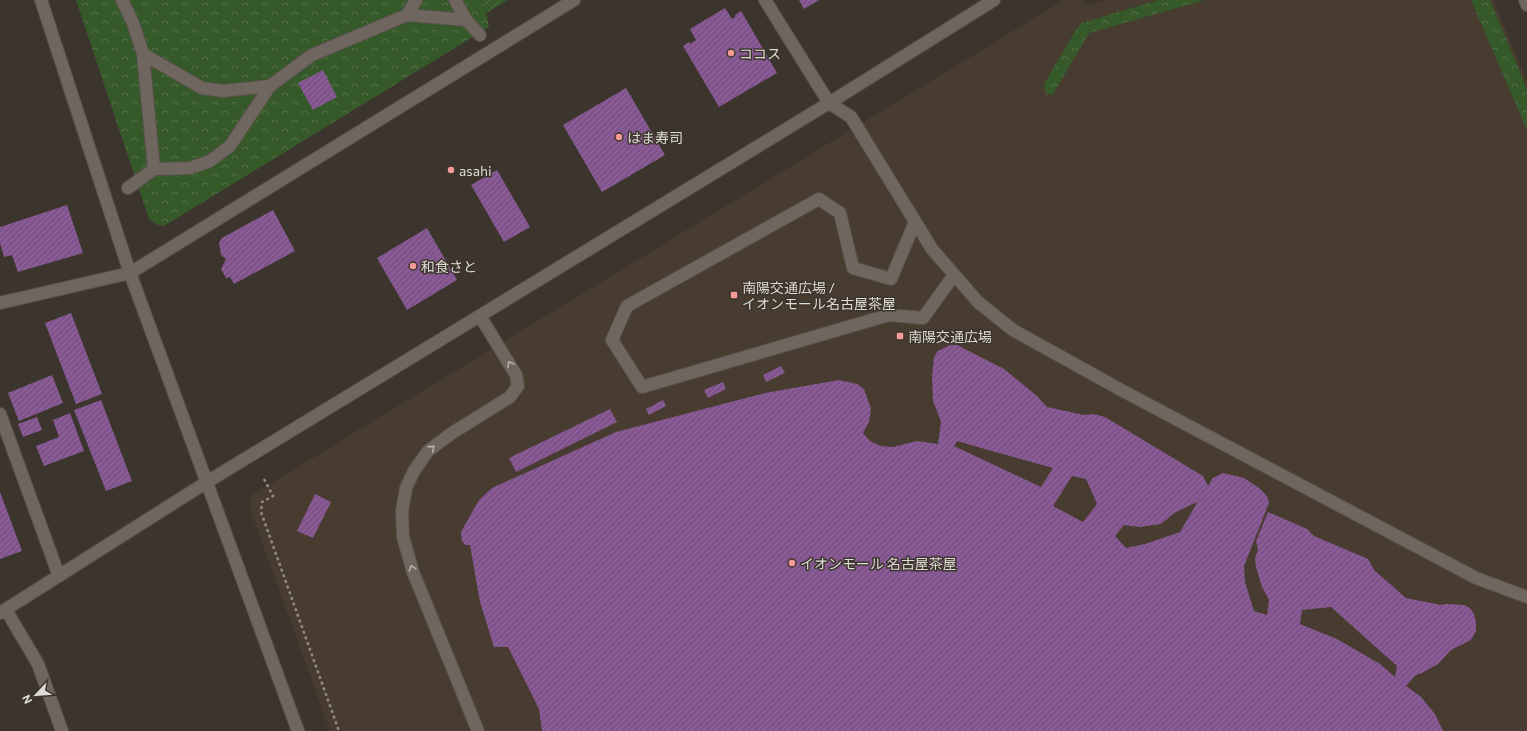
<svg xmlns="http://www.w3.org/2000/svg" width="1527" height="731" viewBox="0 0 1527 731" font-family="Commissioner,'Noto Sans JP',sans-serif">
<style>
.built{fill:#473c2f}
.forest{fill:url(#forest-crowns)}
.garden{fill:url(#garden-furrows)}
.building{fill:url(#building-hatch);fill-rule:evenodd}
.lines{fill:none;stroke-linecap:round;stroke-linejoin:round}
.lane-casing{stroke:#57524b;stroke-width:14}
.street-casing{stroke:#57524b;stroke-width:14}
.secondary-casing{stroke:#57524b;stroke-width:14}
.path{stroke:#908b84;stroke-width:2.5;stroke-dasharray:3 3;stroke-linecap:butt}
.lane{stroke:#6f675f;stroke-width:12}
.street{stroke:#6f675f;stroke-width:12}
.secondary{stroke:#6f675f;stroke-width:12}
.oneway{stroke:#b7b2ac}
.poi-dot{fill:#f59b97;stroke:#3c352d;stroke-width:1.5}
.labels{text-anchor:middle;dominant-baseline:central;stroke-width:3;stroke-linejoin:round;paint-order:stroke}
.poi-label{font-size:14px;fill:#dedad5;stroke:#3c352d;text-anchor:start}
</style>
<defs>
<pattern id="forest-crowns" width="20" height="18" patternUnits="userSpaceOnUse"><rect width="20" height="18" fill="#365929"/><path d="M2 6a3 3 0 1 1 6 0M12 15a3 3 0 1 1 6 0" fill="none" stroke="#537047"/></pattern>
<pattern id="garden-furrows" width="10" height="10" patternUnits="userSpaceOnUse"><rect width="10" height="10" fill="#365929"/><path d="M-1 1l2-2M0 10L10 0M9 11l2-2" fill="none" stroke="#537047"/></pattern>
<pattern id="building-hatch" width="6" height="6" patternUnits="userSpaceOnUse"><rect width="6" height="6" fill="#81548d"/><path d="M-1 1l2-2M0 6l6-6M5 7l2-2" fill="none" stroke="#926c9c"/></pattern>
</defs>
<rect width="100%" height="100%" fill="#3c352d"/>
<path class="built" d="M1064,0h20l2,6 21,-6h386l34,80v651h-1197l-80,-222 2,-14z"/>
<path class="forest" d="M76,0h406l4,13 3,14 -325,199 -6,-1 -9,-6z
M1158,0h47l-116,33 -36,61 -5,1 -3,-3 -1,-8 32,-54 6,-7z
M1471,0h19l37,89v41z"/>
<path class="garden" d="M482,0h26l-22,13z"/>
<path class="building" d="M799,0h20l-15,9z
M725,8l7,11 4,-3 -1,-1 6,-4 36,62 -58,34 -36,-61 6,-4 1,2 6,-4 -6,-11z
M323,70l14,27 -24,13 -15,-27z
M626,88l39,67 -63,37 -39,-67z
M497,170l33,57 -26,15 -33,-57z
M67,205l16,48 -65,19 -6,-17 -8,2 -4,-14v-16z
M273,210l22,41 -61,33 -4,-7 -4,1 -5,-9 5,-10 -5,-4 -2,-12 3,-5z
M427,228l30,52 -50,30 -30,-52z
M71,313l31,81 -26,10 -31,-81z
M950,345h7l47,24 33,27 10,11 37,8 10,-1 11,3 98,59 5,10 5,-8 10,-5 21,5 15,10 8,8 2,7 -25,63 1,16 9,29 13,4 2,-15 -7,-13 -6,-20 -1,-9 3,-8 -2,-9 12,-29 39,17 7,7 54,23 6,11 32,28 35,7 5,-1 18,1 6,3 4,6 2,8v9l-5,9 -20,10 -13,14 -16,9 -6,2 -10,11 15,11 14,17 8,17h-901l-3,-22 -31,-62h-14l-14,-45 -10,-57h-5l-3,-4 -1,-9 18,-32 13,-12 124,-56 149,-39 74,-13 18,4 7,5 7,20 -2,13 -6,11 7,8 11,5 12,1 24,-6 21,3 3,-22 -8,-21 -1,-25 2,-19 4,-6zM957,441l24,7 72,20 -12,19 -87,-41zM1072,476l14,3 11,25 -14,18 -30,-16zM1201,496l-21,36 -35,12 -19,4 -11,-12 9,-11 16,2 21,-3 13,-11 23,-11zM1331,607l66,59 -2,11 -15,-13 -43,-25 -37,-15 2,-14z
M781,366l4,7 -19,9 -3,-7z
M52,375l11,28 -44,18 -11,-28z
M723,382l3,7 -18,9 -4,-8z
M101,400l31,81 -26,10 -32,-81z
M663,400l3,6 -17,9 -3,-6z
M610,409l7,13 -101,50 -7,-14z
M70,413l14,38 -40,15 -8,-20 23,-9 -6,-17z
M37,417l5,13 -19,7 -5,-13z
M0,492l22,59 -22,8z
M315,494l16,8 -18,36 -16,-7z"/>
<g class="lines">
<defs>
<path id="lane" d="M829,103l22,14 81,132 46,53 35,28 110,61 353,187 51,19
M915,222l-24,57 -38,-11 -13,-55 -21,-14 -192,107 -15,34 30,47 247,-72 34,3 31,-43
M6,610l32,54 24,67
M478,731l-65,-159 -10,-35 -1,-26 4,-23 8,-17 14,-20 24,-18 58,-36 8,-11 -2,-11 -36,-59"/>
<path id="street" d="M122,0l11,23 10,31 11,115 -26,19
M455,0l11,20 14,15
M765,0l64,103
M407,15l9,-15
M143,54l59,34 21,3 47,-5
M154,169l36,-1 20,-7 20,-15 40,-60 42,-31 95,-40 59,5
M0,303l130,-30 444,-273
M0,414l59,162"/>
<path id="secondary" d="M41,0l89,273 168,458
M1525,0l2,5
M0,613l207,-131 622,-379 165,-103"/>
</defs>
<use href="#lane" class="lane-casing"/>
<use href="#street" class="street-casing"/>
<use href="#secondary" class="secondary-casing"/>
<path class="path" d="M264,479l9,17 -11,6 -1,10 78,219"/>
<use href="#lane" class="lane"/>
<use href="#street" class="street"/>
<use href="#secondary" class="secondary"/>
</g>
<defs><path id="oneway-chevron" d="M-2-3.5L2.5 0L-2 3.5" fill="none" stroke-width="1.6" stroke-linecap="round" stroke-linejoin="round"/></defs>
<g class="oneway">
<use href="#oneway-chevron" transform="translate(510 364) rotate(-121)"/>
<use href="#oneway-chevron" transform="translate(432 448) rotate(-40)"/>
<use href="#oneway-chevron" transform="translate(412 568) rotate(-108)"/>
</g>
<g class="poi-dot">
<circle cx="731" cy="53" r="4"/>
<circle cx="619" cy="137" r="4"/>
<circle cx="451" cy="170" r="4"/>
<circle cx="413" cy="266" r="4"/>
<rect x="730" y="291" width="8" height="8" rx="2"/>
<rect x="896" y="332" width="8" height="8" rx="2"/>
<circle cx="792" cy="563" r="4"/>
</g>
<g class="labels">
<g class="poi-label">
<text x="739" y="53">ココス</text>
<text x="627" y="137">はま寿司</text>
<text x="459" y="170">asahi</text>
<text x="421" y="266">和食さと</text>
<text x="742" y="287">南陽交通広場 /<tspan x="742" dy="16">イオンモール名古屋茶屋</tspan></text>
<text x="908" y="336">南陽交通広場</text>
<text x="800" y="563">イオンモール 名古屋茶屋</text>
</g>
</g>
<g transform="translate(36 695) rotate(244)" stroke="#3c352d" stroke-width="3" paint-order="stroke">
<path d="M0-3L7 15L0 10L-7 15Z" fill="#dedad5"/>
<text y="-6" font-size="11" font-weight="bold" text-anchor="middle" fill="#dedad5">N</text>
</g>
</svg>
